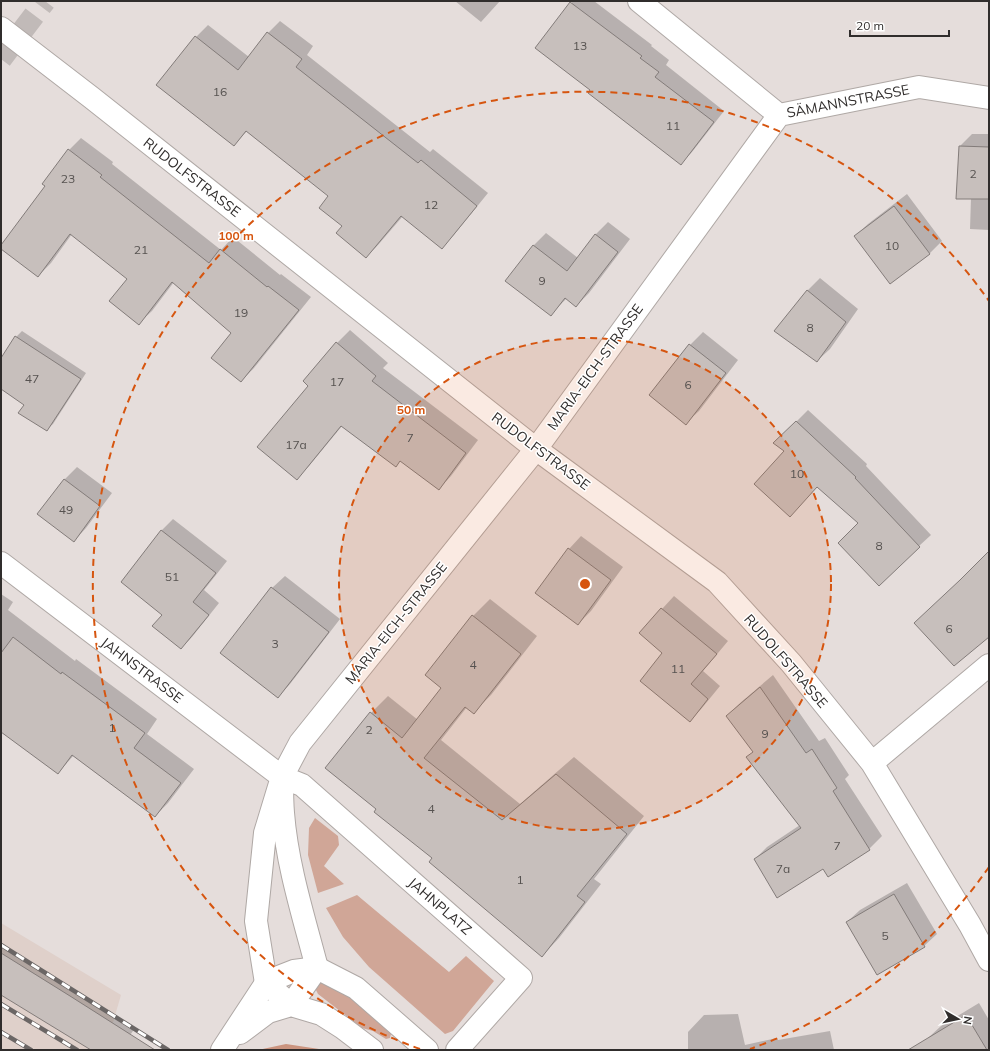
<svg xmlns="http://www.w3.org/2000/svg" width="990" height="1051" viewBox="0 0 990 1051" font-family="Mulish,sans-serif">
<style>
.built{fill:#dfd0ca}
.green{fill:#d0a697}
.forest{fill:#cb947f}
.shadow{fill:#0003}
.building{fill:#c7bfbc;stroke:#837c7a}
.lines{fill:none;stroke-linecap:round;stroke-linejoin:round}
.motorway-tunnel{stroke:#c1bab8;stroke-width:22;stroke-dasharray:22 11;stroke-linecap:butt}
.minor-casing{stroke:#afa8a5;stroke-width:24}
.tertiary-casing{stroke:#afa8a5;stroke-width:24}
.minor{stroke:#fff;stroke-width:22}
.tertiary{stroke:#fff;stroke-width:22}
.rail-casing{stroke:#6b6665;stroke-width:4.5}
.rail{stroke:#fff;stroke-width:3;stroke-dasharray:9;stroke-linecap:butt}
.ring{fill:none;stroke:#d6550f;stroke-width:2;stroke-dasharray:7 5}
.labels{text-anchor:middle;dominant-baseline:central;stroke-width:3;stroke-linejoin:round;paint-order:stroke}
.number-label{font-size:12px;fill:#565250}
.street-label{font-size:14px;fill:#302d2c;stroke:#fff}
.centre{fill:#d6550f;stroke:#fff;stroke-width:2}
.ring-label{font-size:12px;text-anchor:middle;font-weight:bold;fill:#d6550f;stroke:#fff;stroke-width:3;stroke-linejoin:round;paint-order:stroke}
</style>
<rect width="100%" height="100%" fill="#e5dddb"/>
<path class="built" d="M1,923l120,72 -16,55h-104z"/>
<path class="green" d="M315,818l23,18 1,9 -15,21 20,18 -26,9 -10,-38 1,-27z
M357,895l92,77 17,-16 28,25 -41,50 -8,3 -76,-67 -26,-30 -17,-29z
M324,982l29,17 36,32 2,3 -1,4 -4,1 -13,-8 -11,-3 -44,-34 -2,-4 -1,-4 3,-3z"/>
<path class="forest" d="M286,1044l33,5 1,1h-62z"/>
<path class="shadow" d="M455,1h45l-19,21z
M573,1h21l58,44 -1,1 18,14 -3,5 58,46 -32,41 -11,11 -89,-73 -55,-42z
M280,21l33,25 -6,9 123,97 3,-3 55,44 -35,43 -12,11 -38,-31 -25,29 -12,12 -22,-31 -14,-30 -83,-65 -13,14 -76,-60 38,-48 12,-12 41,32 19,-24z
M972,134h17v96l-19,-1 1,-31 -11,-52z
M81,138l32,24 -1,2 109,86 12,-13 47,38 1,-1 30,23 -57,71 -13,13 -9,-49 -58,-50 -22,29 -13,12 -10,-44 -57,-45 -21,29 -13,13 -37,-28 45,-62 23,-36z
M907,194l35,47 -12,12 -40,30 -35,-47 13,-12z
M608,222l22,17 -41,54 -13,13 -9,-8 -16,16 -18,-68 13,-13 32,25 17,-23z
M820,278l38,31 -28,40 -13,12 -10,-70z
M350,330l38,33 -5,5 95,72 -27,36 -12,13 -38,-29 -5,5 -54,-39 -33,40 -12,12 12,-93 -5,-4 33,-38z
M22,331l64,42 -33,51 -7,6 -20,-26 -25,-16v-29l15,-22z
M703,332l35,28 -39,51 -13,12 -36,-28 40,-50z
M808,410l59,54 -1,2 65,69 -12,11 -60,-23 -41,-37 -16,17 -17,-52 2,-20z
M77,467l35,26 -26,35 -12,13 -10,-61z
M173,519l54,42 -23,29 15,13 -27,34 -11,11 -18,-34 -41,-32 40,-52z
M581,536l42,31 -32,44 -13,13 -9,-75z
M285,576l55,43 -50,65 -12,13 -6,-109z
M1,594l12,8 -5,8 67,51 1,-2 81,60 -10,15 47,35 -26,34 -13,13 -81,-61 -16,18 -57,-43z
M674,596l54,45 -25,30 17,15 -18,22 -12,13 -26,-68 -2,-44z
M490,599l47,37 -46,59 -17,17 -7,-5 -26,33 79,64 54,-47 70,59 -50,63 7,5 -42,54 -17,18 -165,-147 -6,-96 17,-17 30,24 25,-32 -17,-13 47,-59z
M773,675l46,66 6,-3 24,37 -4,4 37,57 -13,13 -45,19 -69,-9 12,-12 33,-22 -46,-74 -27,-35 13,-13z
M907,883l30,51 -13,12 -77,-24 13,-12z
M1,944l134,84 -15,22h-27l-92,-56z
M979,1003l10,17v30h-54l-7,-12 13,-12z
M738,1014l7,31 32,-7 1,2 52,-9 4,19h-146v-18l16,-17z"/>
<path class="building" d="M570,2l72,54 -2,2 19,14 -4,5 59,45 -33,43 -93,-72 2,-3 -55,-42z
M267,32l35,27 -6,8 122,96 3,-3 56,46 -35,43 -41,-33 -35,42 -30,-25 6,-7 -23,-18 9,-12 -82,-65 -12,15 -78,-61 39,-49 43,34z
M959,146l30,1v52h-33z
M68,149l34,26 -2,2 109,86 11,-14 47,38 1,-1 31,24 -58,72 -30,-24 20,-25 -59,-51 -33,43 -30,-24 18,-22 -57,-45 -32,43 -37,-28v-4l44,-59 -3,-2z
M894,206l36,48 -40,30 -36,-48z
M595,234l23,18 -42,55 -11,-9 -14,18 -46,-35 28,-36 34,26z
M807,290l39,32 -29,40 -43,-31z
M15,336l66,43 -34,52 -29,-18 6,-8 -23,-16v-31z
M336,342l40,34 -4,5 94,72 -27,37 -39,-29 -4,6 -55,-41 -44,54 -40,-33 51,-61 -5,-5z
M689,344l37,29 -40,52 -37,-30z
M796,421l60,56 -1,1 65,69 -41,39 -41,-43 20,-20 -41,-36 -27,30 -36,-33 30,-33 -11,-8z
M64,479l36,27 -26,36 -37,-28z
M161,530l55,43 -23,29 16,13 -28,34 -29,-23 10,-11 -41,-33z
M568,548l43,32 -33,45 -43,-32z
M989,551v86l-35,29 -40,-43 46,-43z
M271,587l58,45 -51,66 -58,-45z
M661,608l56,46 -26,30 17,15 -18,23 -50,-41 22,-28 -23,-20z
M472,615l49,39 -47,60 -9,-7 -41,51 78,62 54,-46 71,60 -50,62 8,6 -43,55 -113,-95 3,-4 -58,-46 2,-3 -51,-41 45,-56 32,26 39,-50 -16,-13z
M13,637l48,37 1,-2 83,61 -11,15 47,35 -26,34 -83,-62 -14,19 -57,-42v-79z
M760,687l46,66 6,-4 25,39 -4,3 37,59 -42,27 -5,-8 -46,29 -23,-39 47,-31 -55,-71 7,-5 -27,-36z
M894,894l31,53 -48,28 -31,-53z
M1,953l69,43 85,54h-64l-90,-55z
M966,1015l21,35h-79z"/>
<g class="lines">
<path class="motorway-tunnel" d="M1,59l44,-58"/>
<defs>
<path id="minor" d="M1,28l91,70 444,351 181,133 74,81 81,100 98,162 19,35
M779,115l140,-28 70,11
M1,563l281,214 20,8 219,193 -64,72
M872,763l117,-98
M282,777c0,12 0,24 1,36 4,52 21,105 34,155l-26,37 -25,-22 -10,-62 9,-88 17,-56 18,-34 236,-294 243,-334 -140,-114"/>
<path id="tertiary" d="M240,1033l28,-21 23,-7 30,9 22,14 29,22
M222,1050l44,-67 5,-3 23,-9 23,-3 39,20 71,62"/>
</defs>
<use href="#minor" class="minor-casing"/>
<use href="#tertiary" class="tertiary-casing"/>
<use href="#minor" class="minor"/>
<use href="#tertiary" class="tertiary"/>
<defs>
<path id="rail" d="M1,945l167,105
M1,1004l76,46
M1,1032l30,18"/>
</defs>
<use href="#rail" class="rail-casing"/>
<use href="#rail" class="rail"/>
</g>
<circle cx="585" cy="584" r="246" fill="#d6550f" fill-opacity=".12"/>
<g class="ring">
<circle cx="585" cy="584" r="246"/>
<path d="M989 867A493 493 0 0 1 750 1049M420 1049A493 493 0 1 1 989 301"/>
</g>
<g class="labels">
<g class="number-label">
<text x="580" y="45">13</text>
<text x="220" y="91">16</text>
<text x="673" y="125">11</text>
<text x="973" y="173">2</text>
<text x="68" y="178">23</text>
<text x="431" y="204">12</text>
<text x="892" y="245">10</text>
<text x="141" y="249">21</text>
<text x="542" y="280">9</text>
<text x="241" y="312">19</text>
<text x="810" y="327">8</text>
<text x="32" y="378">47</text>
<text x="337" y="381">17</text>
<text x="688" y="384">6</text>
<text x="410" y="437">7</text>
<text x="296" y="444">17a</text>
<text x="797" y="473">10</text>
<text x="66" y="509">49</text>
<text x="879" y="545">8</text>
<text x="172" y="576">51</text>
<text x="949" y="628">6</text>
<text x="275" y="643">3</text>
<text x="473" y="664">4</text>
<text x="678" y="668">11</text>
<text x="112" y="727">1</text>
<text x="369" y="729">2</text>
<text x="765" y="733">9</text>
<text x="431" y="808">4</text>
<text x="837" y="845">7</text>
<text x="783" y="868">7a</text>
<text x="520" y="879">1</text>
<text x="885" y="935">5</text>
</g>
<g class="street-label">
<text transform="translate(848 101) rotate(-11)">SÄMANNSTRASSE</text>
<text transform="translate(192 177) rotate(38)">RUDOLFSTRASSE</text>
<text transform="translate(595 367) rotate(-54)">MARIA-EICH-STRASSE</text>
<text transform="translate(541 451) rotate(37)">RUDOLFSTRASSE</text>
<text transform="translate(396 623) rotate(-51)">MARIA-EICH-STRASSE</text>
<text transform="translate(786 661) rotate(49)">RUDOLFSTRASSE</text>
<text transform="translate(142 670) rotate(37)">JAHNSTRASSE</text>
<text transform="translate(440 906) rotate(41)">JAHNPLATZ</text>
</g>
</g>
<circle cx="585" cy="584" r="6" class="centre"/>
<g class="ring-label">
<text x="236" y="240">100 m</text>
<text x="411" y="414">50 m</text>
</g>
<rect width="990" height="1051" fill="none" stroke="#302d2c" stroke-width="4"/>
<g transform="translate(958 1019) rotate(99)" stroke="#ffffff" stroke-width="3" paint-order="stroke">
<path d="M0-3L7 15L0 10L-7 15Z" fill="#302d2c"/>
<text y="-6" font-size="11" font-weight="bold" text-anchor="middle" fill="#302d2c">N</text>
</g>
<path d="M850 30v6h99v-6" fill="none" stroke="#302d2c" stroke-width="2"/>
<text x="856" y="30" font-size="12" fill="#302d2c" stroke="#ffffff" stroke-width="3" paint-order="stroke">20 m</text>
</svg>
